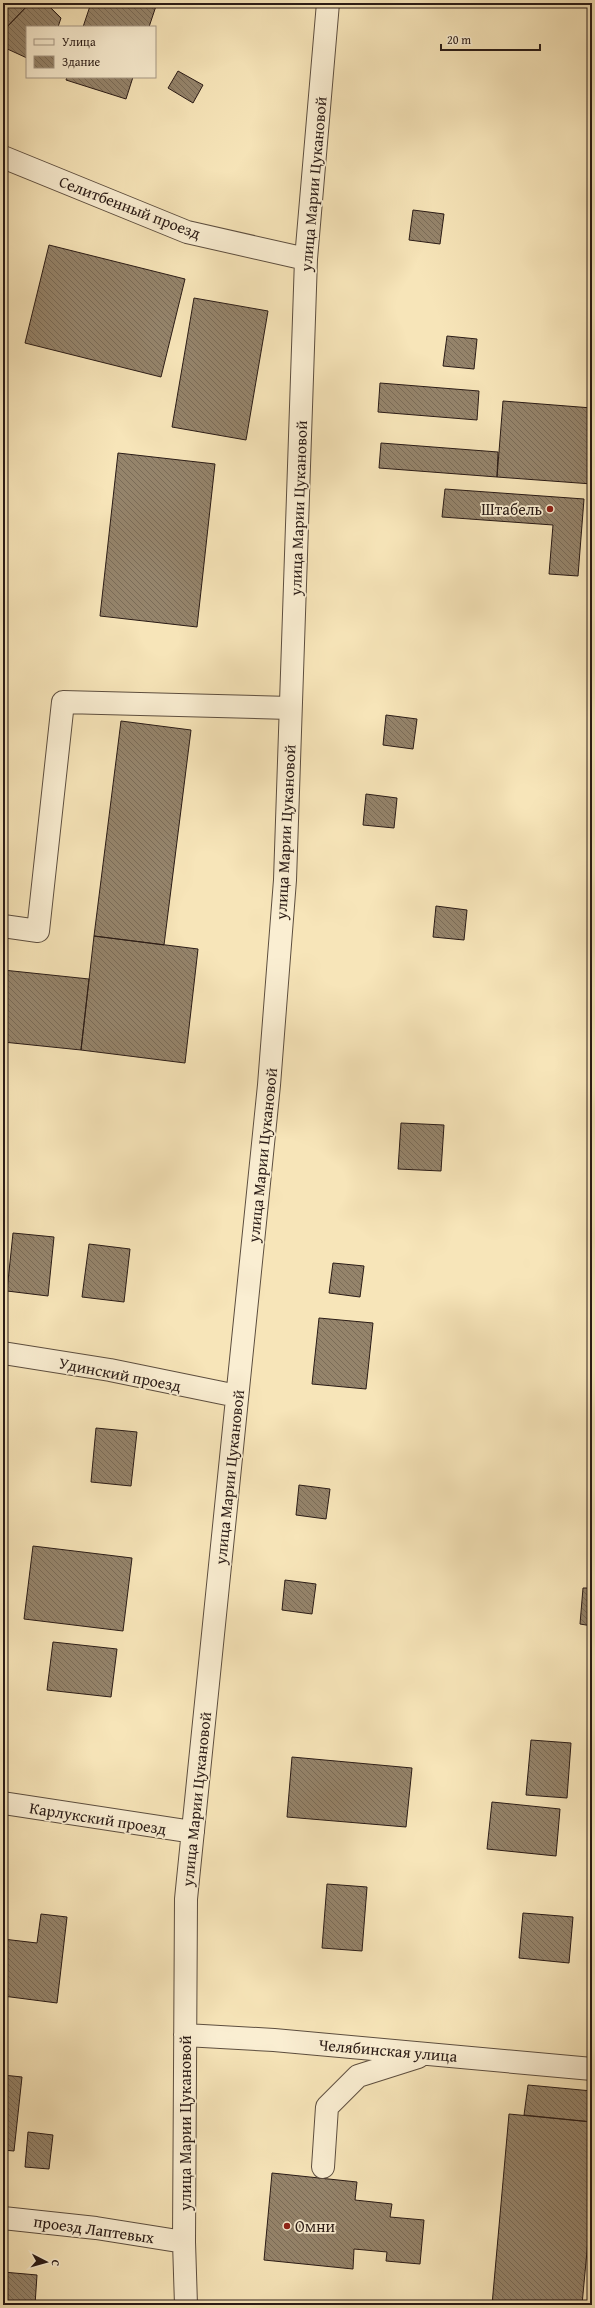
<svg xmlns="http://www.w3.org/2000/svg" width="595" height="2308" viewBox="0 0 595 2308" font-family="'Gentium Book Plus',serif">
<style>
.building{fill:url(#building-back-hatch);stroke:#2a1b16}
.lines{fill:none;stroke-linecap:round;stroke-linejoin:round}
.minor-casing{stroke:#5d4e3f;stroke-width:24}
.minor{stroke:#faeed2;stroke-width:22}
.poi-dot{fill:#8f2418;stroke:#faeed2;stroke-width:1.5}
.labels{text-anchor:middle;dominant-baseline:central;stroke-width:3.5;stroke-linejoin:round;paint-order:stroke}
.street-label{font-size:16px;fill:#2a1b16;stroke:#faeed2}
.poi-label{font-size:16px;fill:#2a1b16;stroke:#faeed2;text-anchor:end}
</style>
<defs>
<pattern id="building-back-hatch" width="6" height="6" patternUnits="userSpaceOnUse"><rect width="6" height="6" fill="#95846b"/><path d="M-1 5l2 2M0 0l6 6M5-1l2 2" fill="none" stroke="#7a6b57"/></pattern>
</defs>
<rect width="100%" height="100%" fill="#f7e5b9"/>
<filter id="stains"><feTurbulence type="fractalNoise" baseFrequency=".005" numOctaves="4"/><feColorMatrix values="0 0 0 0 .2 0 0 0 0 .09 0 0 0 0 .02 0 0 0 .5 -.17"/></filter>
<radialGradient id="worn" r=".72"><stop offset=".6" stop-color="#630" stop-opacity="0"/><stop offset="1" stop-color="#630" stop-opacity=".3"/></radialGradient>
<path class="building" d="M3,3h27l-27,28z
M30,3h16l15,15 -3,9h-31v31l-24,-11v-16z
M91,3h66l-8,24h-66z
M178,71l25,14 -10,18 -25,-15z
M67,77h66l-7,22 -60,-19z
M413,210l31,4 -4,30 -31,-4z
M49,245l136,34 -24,98 -136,-34z
M194,298l74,13 -22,129 -74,-13z
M447,336l30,3 -3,30 -31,-3z
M380,383l99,8 -2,29 -99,-8z
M503,401l89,7v76l-95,-7z
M381,443l117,9 -1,25 -118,-9z
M118,453l97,11 -18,163 -97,-11z
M445,489l139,10 -6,77 -29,-2 4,-49 -111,-8z
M386,715l31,4 -4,30 -30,-4z
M121,721l70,9 -27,215 -70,-9z
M366,794l31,4 -3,30 -31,-3z
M436,906l31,4 -3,30 -31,-3z
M94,936l104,13 -13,114 -104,-13z
M3,970l86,9 -8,71 -78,-8z
M401,1123l43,2 -3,46 -43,-2z
M13,1233l41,4 -6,59 -41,-5z
M89,1244l41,5 -6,53 -42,-5z
M333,1263l31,3 -4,31 -31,-4z
M319,1318l54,5 -7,66 -54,-5z
M96,1428l41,4 -6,54 -40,-4z
M299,1485l31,4 -4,30 -30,-4z
M33,1546l99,12 -9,73 -99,-12z
M285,1580l31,4 -4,30 -30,-4z
M583,1588h9v38l-12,-2z
M53,1642l64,7 -6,48 -64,-7z
M531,1740l40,3 -4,55 -41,-3z
M292,1757l120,11 -6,59 -119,-10z
M492,1802l68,7 -4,47 -69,-7z
M327,1884l40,3 -5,64 -40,-3z
M523,1913l50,4 -4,46 -50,-5z
M41,1914l26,3 -10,86 -54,-7v-57l34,4z
M3,2075l19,2 -8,74 -11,-1z
M528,2085l64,6v31l-68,-7z
M509,2114l83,8v75l-10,108h-90z
M28,2132l25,3 -4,34 -24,-2z
M272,2173l85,9 -2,18 37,4 -2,13 34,3 -4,44 -34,-3 1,-9 -33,-3 -1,20 -89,-9z
M3,2272l34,3 -2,30h-32z"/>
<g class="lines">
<defs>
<path id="minor" d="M3,157l184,75 119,27
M3,926l35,5 25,-229 227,6
M3,1353l107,17 127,26
M3,1803l190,29
M185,2035l89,5 318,29
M323,2167l4,-60 31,-31 60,-19
M3,2218l93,10 88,14
M186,2305l-2,-63 2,-343 83,-814 16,-205 21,-621 22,-256"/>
</defs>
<use href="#minor" class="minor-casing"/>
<use href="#minor" class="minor"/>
</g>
<g class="poi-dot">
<circle cx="550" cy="509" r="4"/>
<circle cx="287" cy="2226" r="4"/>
</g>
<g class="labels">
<g class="street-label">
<text transform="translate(313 184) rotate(-85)">улица Марии Цукановой</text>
<text transform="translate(130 207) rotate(21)">Селитбенный проезд</text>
<text transform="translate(298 508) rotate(-88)">улица Марии Цукановой</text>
<text transform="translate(285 832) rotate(-87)">улица Марии Цукановой</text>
<text transform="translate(262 1155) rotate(-84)">улица Марии Цукановой</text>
<text transform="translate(120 1374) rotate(11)">Удинский проезд</text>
<text transform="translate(229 1477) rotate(-84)">улица Марии Цукановой</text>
<text transform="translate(196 1799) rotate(-84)">улица Марии Цукановой</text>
<text transform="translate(98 1818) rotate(9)">Карлукский проезд</text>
<text transform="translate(388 2050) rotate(5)">Челябинская улица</text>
<text transform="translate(185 2123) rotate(-90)">улица Марии Цукановой</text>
<text transform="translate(94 2229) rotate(8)">проезд Лаптевых</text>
</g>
<g class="poi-label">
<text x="542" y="509">Штабель</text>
<text x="295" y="2226" text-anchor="start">Омни</text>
</g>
</g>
<rect width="595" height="2308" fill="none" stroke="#f7e5b9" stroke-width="16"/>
<rect x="4" y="4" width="587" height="2300" fill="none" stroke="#2a1b16" stroke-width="2"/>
<rect x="8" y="8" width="579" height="2292" fill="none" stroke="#2a1b16"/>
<rect x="26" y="26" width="130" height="52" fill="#faeed2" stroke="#a79a87"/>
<rect x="34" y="39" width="20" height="6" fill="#faeed2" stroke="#a79a87"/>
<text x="62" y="46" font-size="12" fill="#2a1b16">Улица</text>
<rect x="34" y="56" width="20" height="12" fill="url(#building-back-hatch)" stroke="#a79a87"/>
<text x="62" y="66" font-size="12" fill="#2a1b16">Здание</text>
<g transform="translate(46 2262) rotate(96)" stroke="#faeed2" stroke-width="3" paint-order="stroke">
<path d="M0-3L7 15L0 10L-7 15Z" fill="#2a1b16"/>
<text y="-6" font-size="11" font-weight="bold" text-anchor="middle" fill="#2a1b16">С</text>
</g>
<path d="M441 44v6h99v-6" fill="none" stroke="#2a1b16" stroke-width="2"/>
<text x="447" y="44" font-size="12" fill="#2a1b16" stroke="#faeed2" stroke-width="3" paint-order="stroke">20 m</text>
<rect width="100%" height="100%" filter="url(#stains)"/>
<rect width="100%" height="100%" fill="url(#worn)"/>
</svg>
